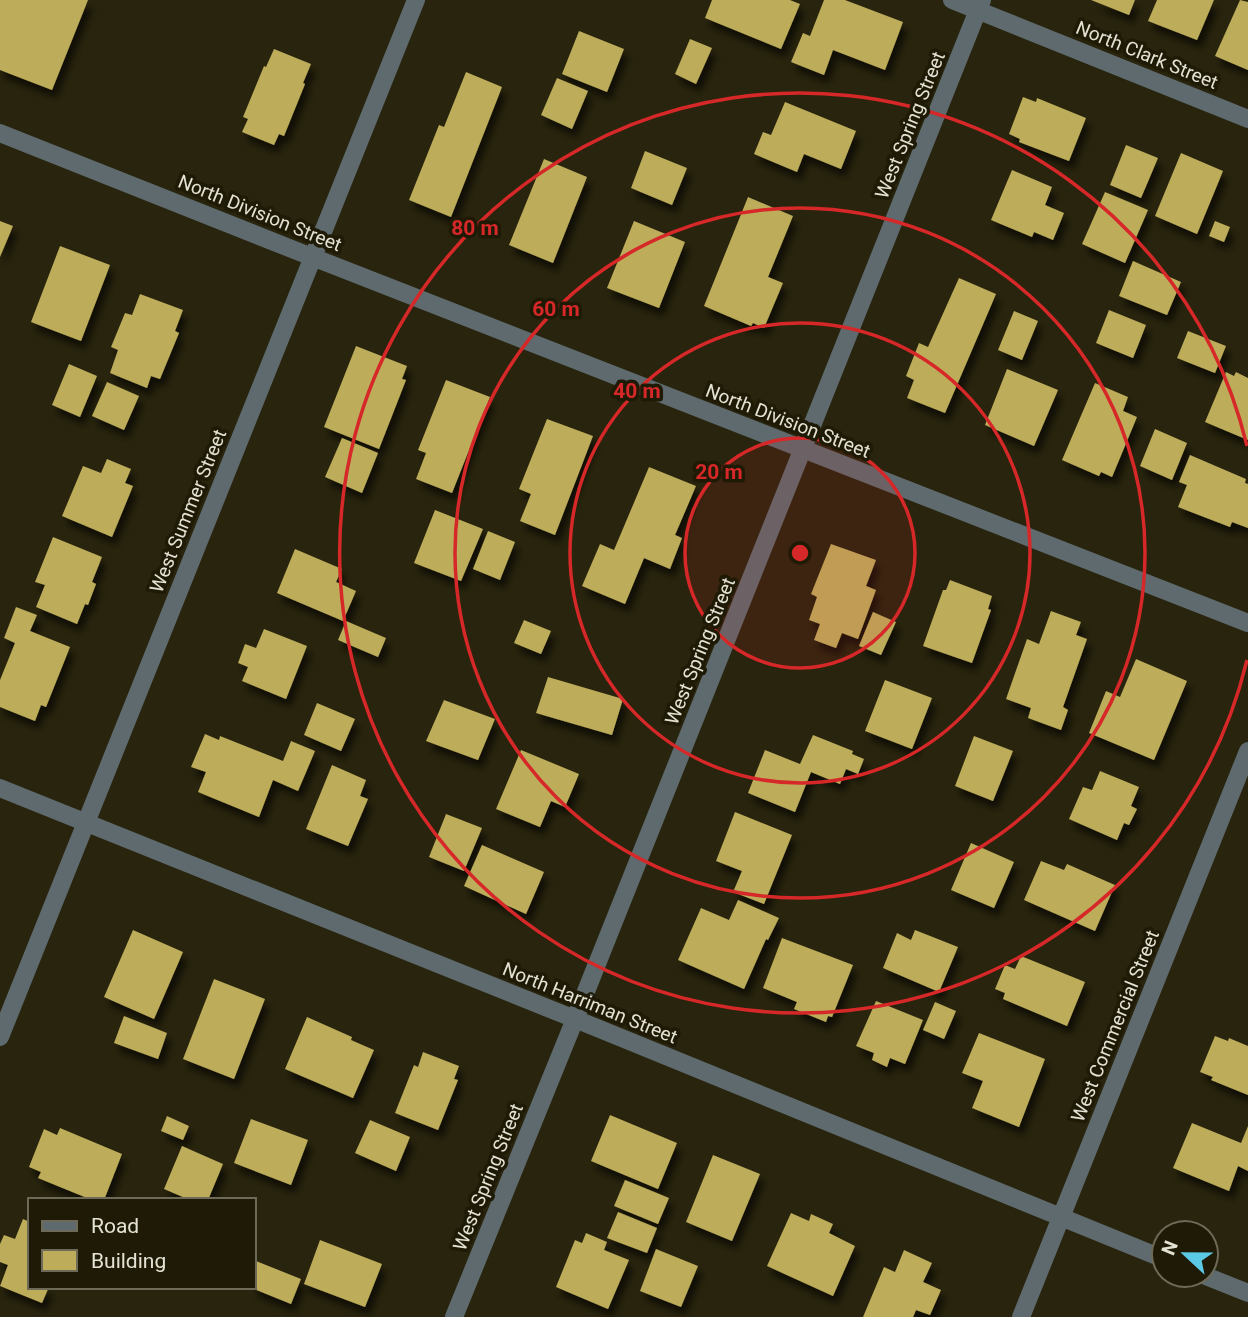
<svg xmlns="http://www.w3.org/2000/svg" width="1248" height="1317" viewBox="0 0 1248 1317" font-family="Roboto,sans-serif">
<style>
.building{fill:#bdac5a;filter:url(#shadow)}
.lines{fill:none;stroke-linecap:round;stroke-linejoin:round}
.minor{stroke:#5e6a6e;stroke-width:18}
.ring{fill:none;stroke:#d62828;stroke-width:3.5}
.labels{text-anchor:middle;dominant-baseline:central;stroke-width:7;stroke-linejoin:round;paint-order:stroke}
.street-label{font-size:19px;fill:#e4e2d4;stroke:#1f1a05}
.centre{fill:#d62828;stroke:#1f1a05;stroke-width:3.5}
.ring-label{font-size:21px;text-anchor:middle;font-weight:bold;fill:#d62828;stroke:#1f1a05;stroke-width:7;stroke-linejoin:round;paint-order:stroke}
</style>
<defs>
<filter id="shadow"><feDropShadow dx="4.5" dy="8" stdDeviation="3.5" flood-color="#0009"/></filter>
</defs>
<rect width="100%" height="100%" fill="#28240d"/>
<path class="building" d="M0,0h88l-36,90 -52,-20z
M712,0h78l10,4 -19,45 -76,-31z
M824,0h21l58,22 -18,48 -52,-20 -9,25 -33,-13 12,-29 7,3z
M1091,0h44l-6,15z
M1157,0h57l-17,40 -49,-19z
M1240,0l8,2v68l-33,-14z
M579,31l45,18 -17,43 -45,-18z
M690,39l22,9 -16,36 -21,-10z
M274,49l37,15 -8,19 2,1 -21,52 -5,-2 -5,11 -32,-13 6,-13 -5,-2 21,-51 2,1z
M466,72l36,15 -51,130 -42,-17 30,-75 5,2z
M557,78l31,13 -16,38 -31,-14z
M1023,97l13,5 1,-4 49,20 -17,43 -50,-19 1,-3 -11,-5z
M785,102l71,29 -15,38 -37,-15 -7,18 -43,-18 9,-22 8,3z
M1126,145l32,13 -17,40 -31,-13z
M645,151l42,17 -15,37 -41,-17z
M1181,153l42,18 -26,63 -42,-18z
M544,159l43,18 -34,86 -44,-18z
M1012,170l40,17 -7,18 19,8 -11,27 -19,-8 -2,5 -41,-17z
M1105,192l43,18 -23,53 -43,-19z
M748,197l45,19 -25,61 15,6 -19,45 -11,-5 -2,3 -47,-20z
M0,221l13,5 -13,31z
M634,221l51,21 -26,66 -52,-20z
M1215,221l15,6 -6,15 -15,-6z
M60,246l50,19 -29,76 -50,-19z
M1133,261l48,21 -14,33 -48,-19z
M959,278l37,16 -51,119 -38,-15 7,-18 -8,-4 13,-33 9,4z
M140,294l43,16 -8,21 4,2 -19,46 -9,-3 -4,12 -37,-15 8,-23 -7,-3 14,-34 7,2z
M1109,310l37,15 -13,33 -37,-15z
M1014,311l24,10 -16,39 -24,-10z
M1188,331l38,15 -11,27 -38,-15z
M356,346l51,20 -5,13 4,1 -27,69 -55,-22z
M69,364l28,12 -17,41 -28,-12z
M1007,369l51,21 -24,56 -49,-21z
M1226,372l8,4 2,-4 12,6v62l-43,-18z
M446,380l44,17 -38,96 -36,-14 10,-26 -8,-3z
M107,382l32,14 -15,34 -32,-14z
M1095,383l33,14 -5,14 14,6 -25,60 -11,-5 -2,4 -37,-16z
M547,419l46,17 -38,99 -35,-14 11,-27 -12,-5z
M1155,429l32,14 -15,37 -32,-14z
M342,438l36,15 -16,40 -37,-16z
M1190,455l56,24 -1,4 3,1v44l-16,-6 -2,5 -52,-20 9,-22 -8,-3z
M107,459l24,10 -6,14 8,3 -21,51 -50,-21 21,-50 18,7z
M649,467l47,19 -21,49 7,3 -12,31 -26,-11 -19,46 -43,-18 18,-42 14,6z
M435,510l48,19 -22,52 -47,-18z
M488,531l27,11 -15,38 -27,-11z
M53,537l49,20 -10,25 4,2 -8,21 -3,-1 -8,20 -41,-17 9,-22 -10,-3z
M831,544l45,16 -10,26 10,4 -18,49 -16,-6 -6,15 -22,-8 6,-16 -11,-4 8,-23 -6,-3z
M295,549l47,20 -6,13 20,9 -13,30 -66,-28z
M950,580l42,16 -4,13 3,1 -19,53 -49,-17 20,-56h3z
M16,607l21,8 -7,16 40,16 -24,60 -5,-2 -6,16 -35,-14v-27l15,-37 -11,-5z
M1051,611l30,11 -5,13 11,4 -24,68 5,3 -7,20 -33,-12 3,-10 -25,-9 21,-60 12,5z
M873,612l23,10 -15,33 -22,-9z
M524,620l27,11 -10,23 -27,-11z
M346,621l40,17 -8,19 -40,-17z
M264,629l43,17 -21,53 -44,-18 6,-14 -10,-4 7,-19 11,4z
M1136,659l51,22 -33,79 -65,-27 17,-42 14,6z
M548,677l75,22 -11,36 -76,-22z
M885,680l47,18 -20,51 -47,-18z
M444,700l51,19 -17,41 -52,-19z
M317,703l38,16 -14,32 -37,-16z
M205,734l14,6 1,-4 63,25 8,-20 24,10 -17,40 -25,-11 -14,37 -61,-25 8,-20 -15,-5z
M813,735l40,16 -1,3 12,5 -6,15 -12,-5 -6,15 -29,-12 -16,40 -47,-19 17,-43 35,14z
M974,736l39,15 -20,50 -38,-15z
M521,750l58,24 -14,33 -14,-6 -11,26 -44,-18z
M332,765l34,15 -6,16 8,3 -20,47 -42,-17z
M1100,771l39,16 -8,19 6,3 -8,16 -5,-2 -7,17 -48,-21 14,-32 9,3z
M735,812l57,23 -28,69 -31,-12 9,-21 -26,-10z
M446,814l36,14 -18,43 -35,-14z
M971,843l43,19 -20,46 -43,-18z
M482,845l62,27 -18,42 -62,-28z
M1041,861l23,9 3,-6 48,21 -20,46 -71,-31z
M738,900l41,18 -11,22 -2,-1 -22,50 -66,-29 23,-52 28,12z
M133,930l50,22 -29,67 -50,-22z
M915,930l43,17 -19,45 -56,-24 14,-35 14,7z
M782,938l71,27 -21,52 -4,-1 -2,6 -32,-13 3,-7 -34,-14z
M1021,956l64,26 -18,44 -64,-27 2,-6 -10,-4 10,-24 10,4z
M214,979l51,20 -31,80 -51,-20z
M876,1001l47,19 -18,44 -15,-6 -3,9 -15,-7 2,-7 -18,-7z
M935,1002l21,9 -12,28 -21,-9z
M124,1016l43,17 -9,26 -44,-16z
M307,1017l45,20 -1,3 23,10 -21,48 -68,-29z
M979,1033l66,26 -26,68 -47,-19 11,-27 -21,-8z
M1215,1036l13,5 1,-3 19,8v49l-37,-15 2,-3 -13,-5z
M423,1052l36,14 -5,13 4,1 -20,50 -43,-17 19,-48 4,2z
M610,1115l67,28 -19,46 -67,-28z
M167,1116l22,10 -6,14 -22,-9z
M251,1119l57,21 -17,45 -57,-22z
M370,1120l40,17 -14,34 -41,-18z
M1192,1123l49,20 7,-17v45l-10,-5 -9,25 -56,-23z
M60,1128l62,26 -18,46h-12l-54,-22 3,-6 -12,-5 15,-38 13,6z
M182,1146l41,18 -15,36h-18l-26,-11z
M713,1155l47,19 -28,67 -46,-19z
M625,1180l44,18 -11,26 -44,-18z
M618,1212l39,16 -10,25 -40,-15z
M791,1213l18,8 2,-7 22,10 -4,9 26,13 -22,50 -66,-30z
M23,1219l7,3v65h19l-7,16 -42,-17 8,-21 -8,-3v-18l4,-9 11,4z
M586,1233l21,9 -3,8 25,10 -21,49 -52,-22 19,-47 7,3z
M320,1240l62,24 -17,43 -61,-23z
M656,1249l42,17 -17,41 -41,-16z
M904,1250l28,13 -9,19 18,8 -11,25 -14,-5 -3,7h-50l21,-50 11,5z
M256,1261l45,18 -10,25 -37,-15v-23z"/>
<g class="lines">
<path class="minor" d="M952,0l296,119
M0,133l312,124 936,366
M0,788l575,231 589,240
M0,1037l416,-1037
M1203,1275l45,18
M454,1317l121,-298 407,-1019
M1021,1317l227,-566"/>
</g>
<circle cx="800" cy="553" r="115" fill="#d62828" fill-opacity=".12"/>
<g class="ring">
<circle cx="800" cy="553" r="115"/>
<circle cx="800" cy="553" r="230"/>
<circle cx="800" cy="553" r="345"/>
<path d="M1247 660A460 460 0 1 1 1247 446"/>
</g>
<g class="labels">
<g class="street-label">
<text transform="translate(1147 55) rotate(22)">North Clark Street</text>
<text transform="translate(910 125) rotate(-68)">West Spring Street</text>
<text transform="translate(260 213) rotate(22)">North Division Street</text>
<text transform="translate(788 421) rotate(21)">North Division Street</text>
<text transform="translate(188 511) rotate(-68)">West Summer Street</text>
<text transform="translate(700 651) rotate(-68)">West Spring Street</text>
<text transform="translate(590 1003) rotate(22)">North Harriman Street</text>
<text transform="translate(1115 1026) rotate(-68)">West Commercial Street</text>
<text transform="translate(488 1177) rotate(-68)">West Spring Street</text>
</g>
</g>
<circle cx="800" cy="553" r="10" class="centre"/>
<g class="ring-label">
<text x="475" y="235">80 m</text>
<text x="556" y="316">60 m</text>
<text x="637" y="398">40 m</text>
<text x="719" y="479">20 m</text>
</g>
<rect x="28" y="1198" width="228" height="91" fill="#1f1a05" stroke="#6e6a58" stroke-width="2"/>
<rect x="42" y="1221" width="35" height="10" fill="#5e6a6e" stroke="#6e6a58" stroke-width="2"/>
<text x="91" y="1233" font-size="21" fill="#e4e2d4">Road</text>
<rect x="42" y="1250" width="35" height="21" fill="#bdac5a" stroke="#6e6a58" stroke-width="2"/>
<text x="91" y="1268" font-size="21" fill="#e4e2d4">Building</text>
<g transform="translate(1185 1254) rotate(292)"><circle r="33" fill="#1f1a05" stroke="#6e6a58" stroke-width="2"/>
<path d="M0-5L12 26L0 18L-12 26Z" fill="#5bc8e6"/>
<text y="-10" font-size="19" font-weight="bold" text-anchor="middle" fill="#e4e2d4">N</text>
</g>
</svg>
